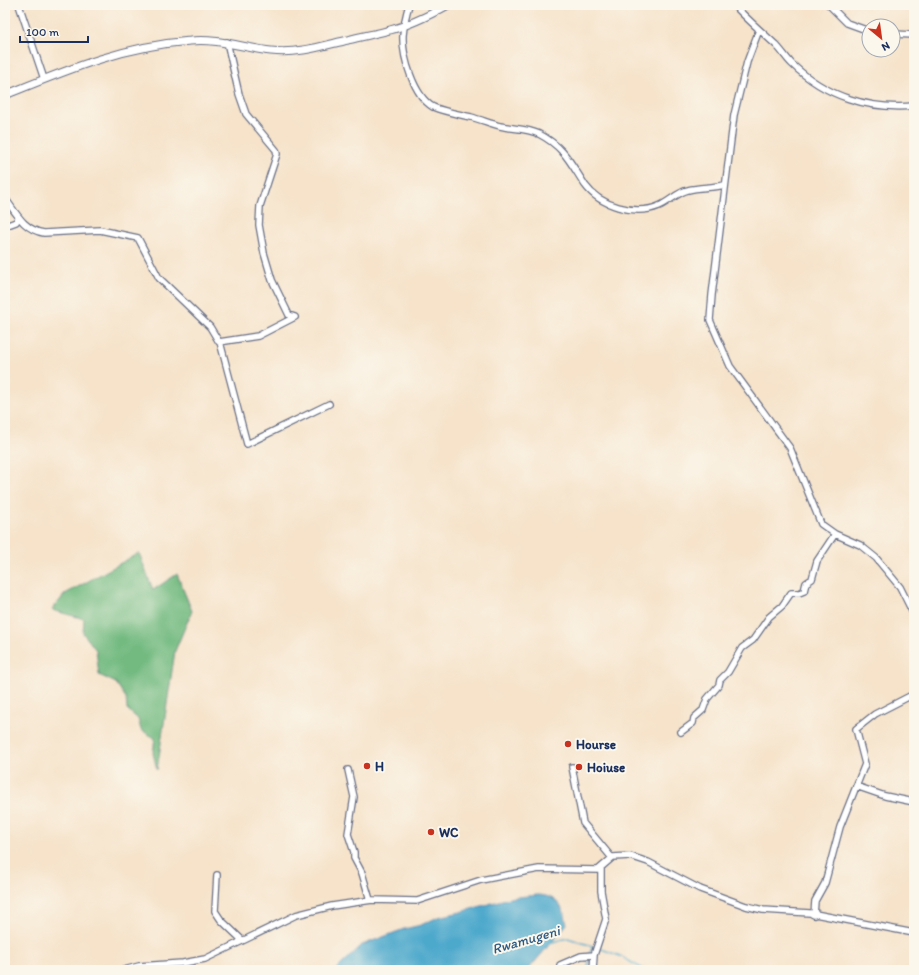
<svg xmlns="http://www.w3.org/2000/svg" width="919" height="975" viewBox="0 0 919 975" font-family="Itim,sans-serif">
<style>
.forest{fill:#72ba80;stroke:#46746f}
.water{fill:#4ea9cc;stroke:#346c95}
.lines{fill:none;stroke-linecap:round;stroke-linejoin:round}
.stream{stroke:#4ea9cc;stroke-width:1.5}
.minor-casing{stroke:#686e84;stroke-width:8}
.major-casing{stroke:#686e84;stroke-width:9}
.minor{stroke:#fff;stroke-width:5.5}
.major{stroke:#fff;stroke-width:7}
.poi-dot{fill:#c8321e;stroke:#fbf7ec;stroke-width:1.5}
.labels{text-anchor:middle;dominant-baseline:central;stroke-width:4;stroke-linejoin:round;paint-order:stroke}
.poi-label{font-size:13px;font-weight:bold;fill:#1b2f5e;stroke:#fbf7ec;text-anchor:start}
.water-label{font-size:14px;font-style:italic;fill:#2d5a84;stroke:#fbf7ec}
</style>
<rect width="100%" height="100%" fill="#fbf7ec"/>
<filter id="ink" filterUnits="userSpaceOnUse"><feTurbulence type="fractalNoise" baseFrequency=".025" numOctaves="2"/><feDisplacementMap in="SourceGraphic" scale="8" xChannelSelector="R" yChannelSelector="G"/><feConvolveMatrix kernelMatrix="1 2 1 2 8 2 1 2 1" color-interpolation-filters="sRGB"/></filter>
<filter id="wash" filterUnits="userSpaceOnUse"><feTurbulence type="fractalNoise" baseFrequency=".012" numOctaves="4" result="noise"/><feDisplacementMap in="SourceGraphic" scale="16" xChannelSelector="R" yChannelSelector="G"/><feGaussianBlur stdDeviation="0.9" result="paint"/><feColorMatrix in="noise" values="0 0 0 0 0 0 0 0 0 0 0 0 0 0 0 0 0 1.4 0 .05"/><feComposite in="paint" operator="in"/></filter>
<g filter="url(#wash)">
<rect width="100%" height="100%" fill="#f6e3ca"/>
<path class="forest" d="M139,553l14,37 24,-16 15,37 -17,40 -18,119 -4,-17 2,-15 -14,-8 -3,-11 -11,-10 -1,-11 -10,-15 -17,-8 -3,-25 -13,-17 1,-14 -32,-9 13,-16z"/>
<path class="water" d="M537,895c19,0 27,12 30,29l-39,46h-192l26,-25 42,-16 17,-4 17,-8 23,-5 48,-14z"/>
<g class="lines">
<path class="stream" d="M549,943l19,-5 27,9
M599,948l21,8 25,14
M589,954l4,-8
M588,970l1,-12"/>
</g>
</g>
<g filter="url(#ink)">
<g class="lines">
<defs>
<path id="minor" d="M19,5l25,74
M409,5c-3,9 -5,20 -6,30 -1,22 11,61 30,72 12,5 25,7 38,10 10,3 19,6 29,9 13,3 26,2 39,8 25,13 31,28 46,51 15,21 50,31 74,21 10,-4 19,-14 29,-16 12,-3 24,-2 36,-5
M734,5c13,14 28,27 42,40 6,6 10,13 16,19 33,32 76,46 122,42
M829,5l18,18 22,8
M759,30l-12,32 -13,53 -22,180 -2,25 20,46 60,82 31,76 14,10 25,11 16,13 24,29 14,28
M893,34l21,1
M5,198c11,15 19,32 39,35l56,-3 38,8 21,40 51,49 9,15 39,-6 37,-19 -6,-2 -17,-35 -8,-27 -5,-28 1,-19 17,-52 -1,-4 -30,-36 -7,-20 -12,-52
M5,226l11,-4 2,-4
M220,342l27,102 82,-40
M681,732l12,-9 1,-5 9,-8 4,-11 12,-14 1,-5 8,-8 14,-24 11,-8 16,-23 13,-11 9,-13h8l5,-2 2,-8 6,-4 5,-18 18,-27
M572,767l11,56 29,35
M348,770l6,27 -6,37 6,18v6l8,15 8,27
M856,786l29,10 29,6
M217,875l-2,36 6,9 21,20 -3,2
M812,914l2,1 1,-14 10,-18 15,-56 25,-63 -9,-35 19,-15 39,-20
M124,970l15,-4 44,-3 22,-4 91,-44 36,-9 40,-6 45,1 64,-21 58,-11 59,1 15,-13 17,-1 18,6 52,27 46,17 17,4 47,3 104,20
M560,970v-5l21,-9 13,-1
M593,970l1,-15 12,-36 -5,-28v-22"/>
<path id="major" d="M5,95c62,-25 118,-49 185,-54 28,-3 54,7 81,10 28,3 51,-5 77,-11 14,-4 28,-6 42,-10 20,-5 40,-15 58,-25"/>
</defs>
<use href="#minor" class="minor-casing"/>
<use href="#major" class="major-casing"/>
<use href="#minor" class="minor"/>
<use href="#major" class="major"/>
</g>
</g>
<g class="poi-dot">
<circle cx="568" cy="744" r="4"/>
<circle cx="367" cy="766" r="4"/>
<circle cx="579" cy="767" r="4"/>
<circle cx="431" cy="832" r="4"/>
</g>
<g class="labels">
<g class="poi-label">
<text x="576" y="744">Hourse</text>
<text x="375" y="766">H</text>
<text x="587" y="767">Hoiuse</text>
<text x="439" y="832">WC</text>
</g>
<g class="water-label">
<text transform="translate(526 940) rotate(-16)">Rwamugeni</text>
</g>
</g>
<rect width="919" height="975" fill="none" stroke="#fbf7ec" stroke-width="20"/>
<g transform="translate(881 38) rotate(151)"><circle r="19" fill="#fbf7ec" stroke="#a1a7b3"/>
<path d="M0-3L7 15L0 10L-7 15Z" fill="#c8321e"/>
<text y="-6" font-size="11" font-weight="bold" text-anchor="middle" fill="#1b2f5e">N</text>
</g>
<path d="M20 36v6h68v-6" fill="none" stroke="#1b2f5e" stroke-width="2"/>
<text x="26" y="36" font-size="12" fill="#1b2f5e" stroke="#fbf7ec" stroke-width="3" paint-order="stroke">100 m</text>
</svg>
